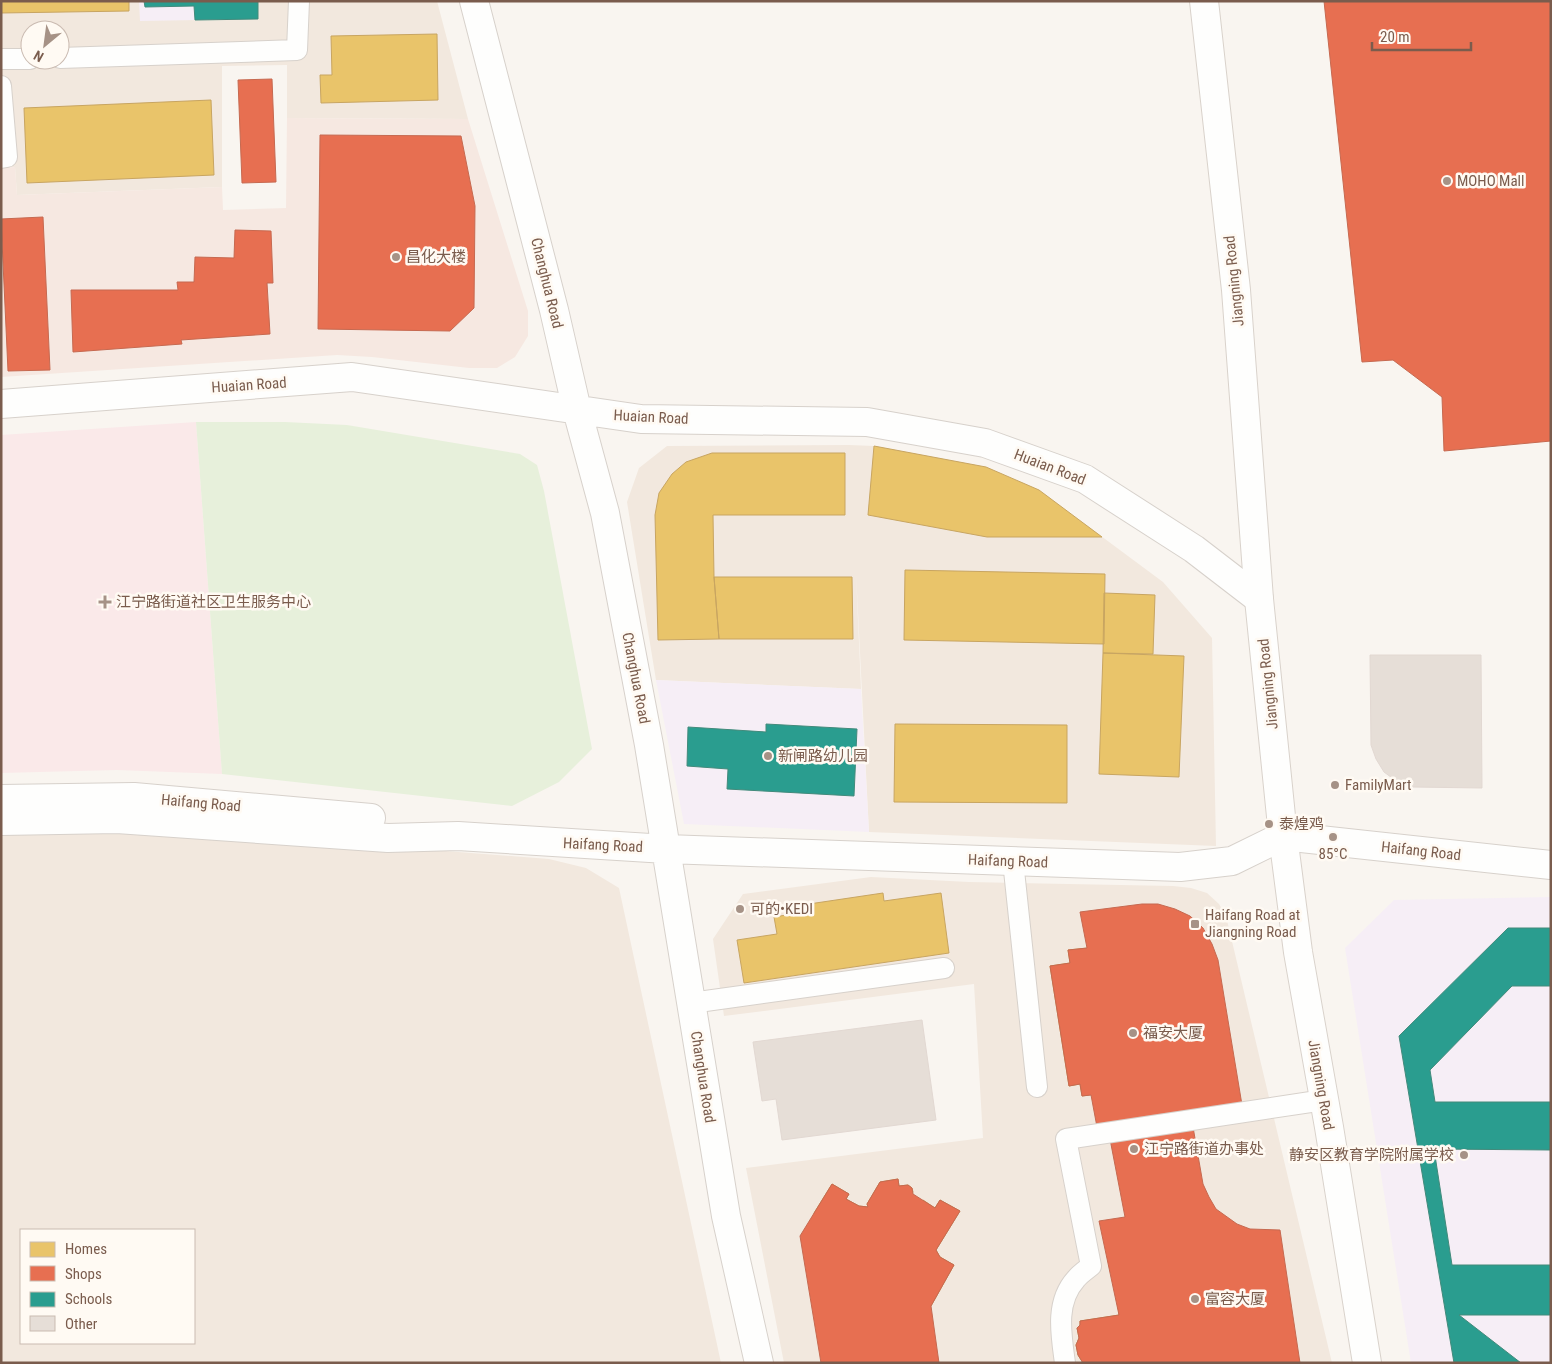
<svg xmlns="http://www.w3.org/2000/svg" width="1552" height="1364" font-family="'Roboto Condensed','Noto Sans SC',sans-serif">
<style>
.residential{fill:#f2e8de;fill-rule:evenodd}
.commercial{fill:#f6e8e1}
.education{fill:#f6eef6}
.medical{fill:#fae9e9}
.green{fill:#e7f0db}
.homes{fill:#e9c46a;stroke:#c8a561}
.shops{fill:#e76f51;stroke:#c66950}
.schools{fill:#2a9d8f;stroke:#428a7b}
.building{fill:#e6ded7;stroke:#e2d8d2}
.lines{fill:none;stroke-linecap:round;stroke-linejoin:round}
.service-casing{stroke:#d7d1cb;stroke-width:22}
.minor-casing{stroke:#d7d1cb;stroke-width:30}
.secondary-casing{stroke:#d9d2cb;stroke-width:30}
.service{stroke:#fefefd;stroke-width:20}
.minor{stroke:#fefefd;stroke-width:28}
.secondary{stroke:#fefefd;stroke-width:28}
.poi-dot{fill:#a69286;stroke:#fffaf3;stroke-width:2}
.labels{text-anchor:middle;stroke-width:5;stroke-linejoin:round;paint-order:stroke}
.poi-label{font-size:15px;fill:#7a5c4d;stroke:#fffaf3;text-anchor:start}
.street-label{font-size:15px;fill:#7a5c4d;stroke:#fffaf3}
</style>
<rect width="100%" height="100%" fill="#f9f5f0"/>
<path class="residential" d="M1,1H437L468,119L287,118V65L222,66V187L17,195L15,167L1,168ZM30,30H60V60H30Z
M849,445L874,446L986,467L1039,490L1163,582L1212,638L1216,846L869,832L856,573L861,689L656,680L627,502L639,468L667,446Z
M135,827L549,859L586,868L619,888L721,1363H1V832ZM21,1230H194V1343H21Z
M871,877L969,882L1173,886L1191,888L1207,893L1219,904L1226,916L1332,1363H784L746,1168L983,1138L974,984L724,1016L713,939L743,894Z"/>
<path class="commercial" d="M287,118L468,119L528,311V336L515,357L497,368H469L372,357L337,355L1,377V168L15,167L17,195L222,187L223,210L286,208Z"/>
<path class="education" d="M139,1H258V19L140,21Z
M656,680L861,689L869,832L684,824Z
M1551,897V1363H1411L1345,948L1394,900Z"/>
<path class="medical" d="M196,422L222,774L117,770L1,773V435Z"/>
<path class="green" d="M196,422H285L347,425L520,454L537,465L544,491L592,749L559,782L512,806L222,774Z"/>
<path class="homes" d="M1,1H129V11L1,13Z
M437,34L438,100L321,103L320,75H332L331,36Z
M211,100L214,175L27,183L24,108Z
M874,446L986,467L1039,490L1102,537H987L868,515Z
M712,453H845V515H713L714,577L719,639L658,640L655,515L659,493L672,474L686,462Z
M905,570L1105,574L1104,644L904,640Z
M714,577H852L853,639H719Z
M1104,593L1155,595L1153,654L1103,653Z
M1103,653L1184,656L1179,777L1099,774Z
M895,724L1067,725V803L894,802Z
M883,893L884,901L941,893L949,953L744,983L737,940L777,934L774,917L811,911L809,904Z
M1098,947H1119L1144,955L1163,967L1180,980L1195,1001L1203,1019L1210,1048L1200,1050L1204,1078L1082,1096L1080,1084L1069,1086L1050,966L1070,963L1068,950Z
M898,1179L899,1186L908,1185L912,1188L913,1192L896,1222L906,1227L923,1200L935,1208L940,1200L960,1211L936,1250L940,1257L954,1265L931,1306L914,1297L906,1311L889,1301L886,1307L873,1313L859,1304L867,1291L850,1280L841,1293L826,1284L840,1260L817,1247L814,1213L832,1184L849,1194L846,1199L859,1206L868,1207L867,1204L880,1182Z
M1156,1235L1170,1237L1180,1235L1183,1238L1187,1237L1191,1257H1205L1224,1265L1235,1276L1245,1294L1265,1291V1295L1269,1297L1271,1307L1277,1319L1278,1324L1276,1331L1277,1340L1274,1344V1347L1256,1350V1363H1083L1078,1355L1076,1345L1079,1338L1077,1328L1080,1325V1321L1119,1315L1118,1305L1121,1297L1128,1289L1138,1286L1131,1248H1134L1136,1243L1146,1241L1152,1236Z"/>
<path class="shops" d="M1324,1H1551V441L1444,451L1442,397L1393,360L1362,362Z
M272,79L276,182L242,183L238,80Z
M320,135L461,136L475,206L474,308L450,331L318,329Z
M43,217L50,370L8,371L1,219Z
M235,230L271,231L273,283H267L270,334L181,340L182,344L73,352L71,290H178L177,282H194L195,257L234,258Z
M1142,904H1158L1175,909L1190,916L1203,928L1212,944L1218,960L1242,1105L1097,1127L1091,1095L1082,1096L1080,1084L1069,1086L1050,966L1070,963L1068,950L1087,948L1080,912Z
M1193,1127L1203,1184L1209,1197L1216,1209L1237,1224L1250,1229L1280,1230L1300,1363H1083L1078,1355L1076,1345L1079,1338L1077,1328L1080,1325V1321L1119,1315L1099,1221L1125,1217L1110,1139Z
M898,1179L899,1186L908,1185L912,1188L913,1194L935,1208L940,1200L960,1211L936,1250L940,1257L954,1265L931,1306L939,1363H821L800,1236L832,1184L849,1194L846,1199L859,1206L868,1207L867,1204L880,1182Z"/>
<path class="schools" d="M144,1H258V19L195,20L194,6L145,7Z
M766,724L857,729L854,796L727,789L728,769L687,766L688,727L766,732Z
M1508,928H1551V986H1512L1430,1070L1435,1102H1551V1150L1434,1149L1452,1265H1551V1315H1459L1521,1363H1454L1399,1036Z"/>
<path class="building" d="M1370,655H1481L1482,788L1413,787L1399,783L1384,772L1376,759L1371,745Z
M922,1020L936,1120L782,1140L776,1099L762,1101L753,1042Z"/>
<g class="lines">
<defs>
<path id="service" d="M60,58L297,50L299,1
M1,59H30
M1,86L7,157L1,158
M1013,861L1037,1087
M691,1003L944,968
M1065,1363C1061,1334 1055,1302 1076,1279C1080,1274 1086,1270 1091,1266L1066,1139L1324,1100"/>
<path id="minor" d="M474,1L554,310L577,410L605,513L649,745L726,1216L759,1363
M1,404L352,377L641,419L867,422L985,443L1085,479L1194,549L1259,599
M1,799L134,797L371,818
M1,821L117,819L388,838L458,836L666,849L1180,867L1232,861L1283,836L1551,865"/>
<path id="secondary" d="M1204,1L1236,290L1259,599L1283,836L1298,952L1329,1127L1367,1363"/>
</defs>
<use href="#service" class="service-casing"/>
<use href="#minor" class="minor-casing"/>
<use href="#secondary" class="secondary-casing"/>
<use href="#service" class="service"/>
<use href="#minor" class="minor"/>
<use href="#secondary" class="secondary"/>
</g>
<g class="poi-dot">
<circle cx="1447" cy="181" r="5"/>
<circle cx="396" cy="257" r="5"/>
<path d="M102.5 594.5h5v5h5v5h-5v5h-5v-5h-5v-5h5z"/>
<circle cx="768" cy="756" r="5"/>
<circle cx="1335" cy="785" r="5"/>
<circle cx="1269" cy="824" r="5"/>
<circle cx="1333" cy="837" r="5"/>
<circle cx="740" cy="909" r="5"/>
<rect x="1190" y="919" width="10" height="10" rx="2.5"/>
<circle cx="1133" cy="1033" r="5"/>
<circle cx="1134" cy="1149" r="5"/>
<circle cx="1464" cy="1155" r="5"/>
<circle cx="1195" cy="1299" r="5"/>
</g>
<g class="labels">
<g class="poi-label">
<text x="1457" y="186">MOHO Mall</text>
<text x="406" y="262">昌化大楼</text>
<text x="116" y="607">江宁路街道社区卫生服务中心</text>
<text x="778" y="761">新闸路幼儿园</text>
<text x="1345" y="790">FamilyMart</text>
<text x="1279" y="829">泰煌鸡</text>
<text x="1333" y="859" text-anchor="middle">85°C</text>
<text x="750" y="914">可的•KEDI</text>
<text x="1205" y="920">Haifang Road at<tspan x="1205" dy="17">Jiangning Road</tspan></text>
<text x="1143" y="1038">福安大厦</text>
<text x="1144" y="1154">江宁路街道办事处</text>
<text x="1454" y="1160" text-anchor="end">静安区教育学院附属学校</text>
<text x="1205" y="1304">富容大厦</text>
</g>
<g class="street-label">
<text transform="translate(1234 281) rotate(-96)" y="5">Jiangning Road</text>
<text transform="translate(547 283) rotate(76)" y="5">Changhua Road</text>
<text transform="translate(249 385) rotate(-4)" y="5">Huaian Road</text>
<text transform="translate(651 417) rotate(3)" y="5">Huaian Road</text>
<text transform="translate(1050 467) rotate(21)" y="5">Huaian Road</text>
<text transform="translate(636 678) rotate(79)" y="5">Changhua Road</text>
<text transform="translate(1268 684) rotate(-96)" y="5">Jiangning Road</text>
<text transform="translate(201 803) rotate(5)" y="5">Haifang Road</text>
<text transform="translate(603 845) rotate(3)" y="5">Haifang Road</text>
<text transform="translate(1421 851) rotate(6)" y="5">Haifang Road</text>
<text transform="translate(1008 861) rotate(2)" y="5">Haifang Road</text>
<text transform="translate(703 1077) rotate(81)" y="5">Changhua Road</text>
<text transform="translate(1321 1085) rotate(80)" y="5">Jiangning Road</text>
</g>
</g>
<rect width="1552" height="1364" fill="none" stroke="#7a5c4d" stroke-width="5"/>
<rect x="20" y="1229" width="175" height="115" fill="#fffaf3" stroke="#cabbb1"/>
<rect x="30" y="1242" width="25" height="15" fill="#e9c46a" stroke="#cabbb1"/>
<text x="65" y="1254" font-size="15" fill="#7a5c4d">Homes</text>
<rect x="30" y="1266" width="25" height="15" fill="#e76f51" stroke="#cabbb1"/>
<text x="65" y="1279" font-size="15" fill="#7a5c4d">Shops</text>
<rect x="30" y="1292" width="25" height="15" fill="#2a9d8f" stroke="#cabbb1"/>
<text x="65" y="1304" font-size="15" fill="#7a5c4d">Schools</text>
<rect x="30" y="1316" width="25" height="15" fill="#e6ded7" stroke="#cabbb1"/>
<text x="65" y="1329" font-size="15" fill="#7a5c4d">Other</text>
<g transform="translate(45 45) rotate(209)"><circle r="24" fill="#fffaf3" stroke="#cabbb1"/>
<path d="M0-4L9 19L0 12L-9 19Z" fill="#a69286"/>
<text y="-8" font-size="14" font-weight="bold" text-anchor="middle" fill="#7a5c4d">N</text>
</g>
<path d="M1372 42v8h99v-8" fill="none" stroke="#7a5c4d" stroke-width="2.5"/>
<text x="1380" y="42" font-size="15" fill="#7a5c4d" stroke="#fffaf3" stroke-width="4" paint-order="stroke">20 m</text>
</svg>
